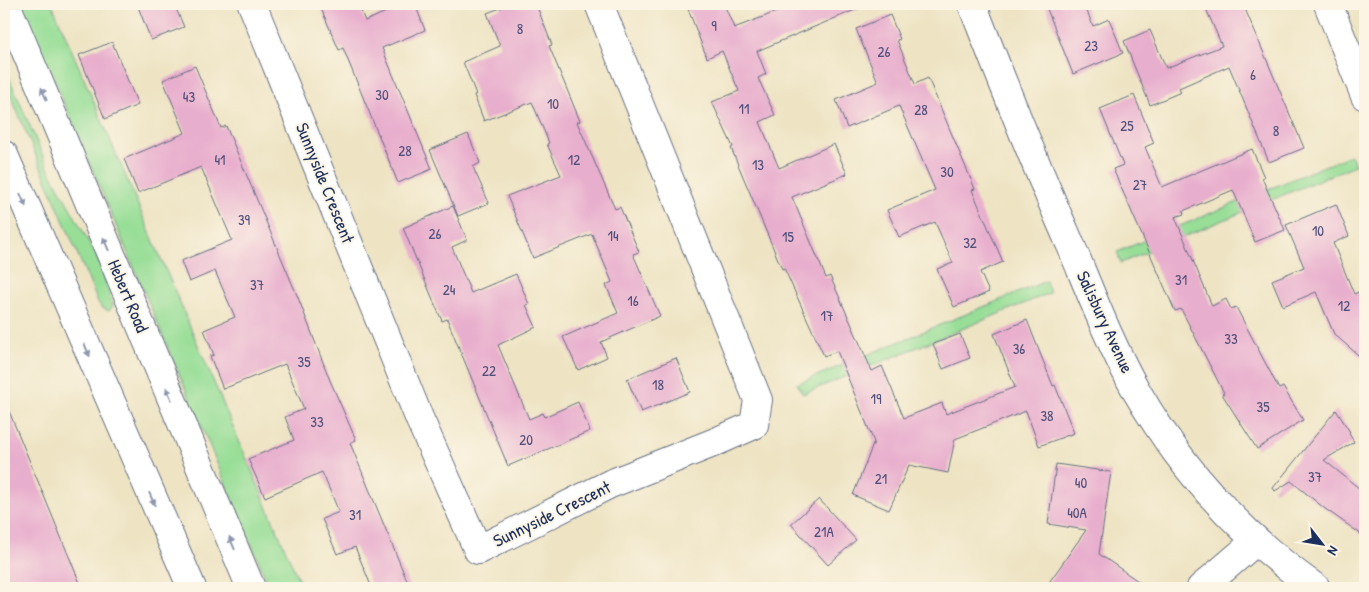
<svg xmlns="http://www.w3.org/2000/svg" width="1369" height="592" font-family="'Patrick Hand',sans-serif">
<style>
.green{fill:#98de97;stroke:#5a867a}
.building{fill:#e8aecd}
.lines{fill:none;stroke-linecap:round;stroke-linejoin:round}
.minor-casing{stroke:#656e82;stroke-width:30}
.major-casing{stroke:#656e82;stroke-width:30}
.minor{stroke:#fff;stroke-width:28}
.major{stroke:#fff;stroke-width:28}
.oneway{fill:#8d97ae}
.labels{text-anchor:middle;stroke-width:4;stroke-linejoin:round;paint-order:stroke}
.number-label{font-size:15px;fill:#4e4f7a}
.street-label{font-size:18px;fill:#1b2f5e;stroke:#fcf5e5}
</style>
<rect width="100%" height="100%" fill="#fcf5e5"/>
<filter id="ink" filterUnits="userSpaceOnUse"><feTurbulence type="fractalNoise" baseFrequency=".02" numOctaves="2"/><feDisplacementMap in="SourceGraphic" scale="10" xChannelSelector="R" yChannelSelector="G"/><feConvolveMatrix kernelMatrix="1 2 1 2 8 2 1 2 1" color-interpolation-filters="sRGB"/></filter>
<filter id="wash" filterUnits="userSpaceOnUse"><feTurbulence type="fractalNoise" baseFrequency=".0096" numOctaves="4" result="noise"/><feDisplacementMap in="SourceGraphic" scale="20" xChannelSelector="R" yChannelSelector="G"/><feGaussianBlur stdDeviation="1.12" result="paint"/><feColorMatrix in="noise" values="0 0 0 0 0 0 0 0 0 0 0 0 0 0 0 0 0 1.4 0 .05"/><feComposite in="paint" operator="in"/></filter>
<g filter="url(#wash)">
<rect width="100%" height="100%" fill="#eee4c4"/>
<path class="green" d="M22,4H52L302,588H270Z
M4,66L49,170L94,251L104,275L113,306L109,311L101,307L97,300L4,80Z
M1351,155L1355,165L1121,263L1117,252Z
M1046,281L1050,293L803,394L797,384Z"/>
<g id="blocks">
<path class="building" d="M137,4H174L184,27L151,40Z
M319,4H358L365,21L405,4H415L425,30L382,48L432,169L398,183L343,48L339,50Z
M511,4H536L552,45L549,46L580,121L577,122L615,209L620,207L639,252L633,254L660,316L601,342L607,357L578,370L563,337L618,313L606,285L612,282L592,234L533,258L507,196L561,175L547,144L549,143L532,102L484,121L474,95L476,94L463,62L500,46L487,13Z
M700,4H724L734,28L797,4H869L757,51L766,74L758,78L775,115L760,122L779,168L834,144L847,174L792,197L826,278L830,276L872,371L882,366L904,418L942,403L946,414L1015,387L994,334L1027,320L1053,386L1055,385L1074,433L1039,446L1026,411L955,439L948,473L909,465L889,510L853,495L874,442L837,351L824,356L784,268L782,269L731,148L733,147L712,102L739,91L722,51L707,58L688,9Z
M1045,4H1084L1093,26L1109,19L1123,53L1073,74Z
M1204,4H1243L1304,148L1269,162L1229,66L1179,88L1181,92L1150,105L1124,41L1150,30L1166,68L1222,46Z
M890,15L900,39L897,40L915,84L928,78L975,189L972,190L1003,262L980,272L989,292L954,307L937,269L953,263L935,222L899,237L887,210L935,190L899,106L847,128L836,100L878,82L856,29Z
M112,42L138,105L105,119L79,55Z
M195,66L221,128L226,126L299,300L329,378L356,440L350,443L410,588H372L355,547L337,554L322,519L339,512L322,472L265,497L248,459L294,440L285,417L304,409L285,364L223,389L210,356L214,355L204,330L235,317L215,271L189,282L181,261L232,240L201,167L138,193L124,159L185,133L163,80Z
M1134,95L1154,143L1145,147L1162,187L1252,149L1264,177L1262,178L1285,230L1255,242L1233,190L1183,211L1184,214L1175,217L1212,306L1226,299L1231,309L1236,307L1279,389L1283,387L1303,420L1257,449L1222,394L1224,393L1181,309L1175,311L1113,169L1123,165L1100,109Z
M468,134L480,163L473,167L489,203L458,216L430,150Z
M1336,204L1349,236L1333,243L1354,294L1365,289V361L1334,334L1316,292L1283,306L1272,280L1304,267L1286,225Z
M453,206L467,240L452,247L471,293L516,274L529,304L526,305L536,327L498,345L529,419L543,413L544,417L578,402L590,431L508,466L447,319L442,321L403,228Z
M960,334L970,358L943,369L933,344Z
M676,358L690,392L641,412L627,379Z
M4,399L82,588H4Z
M1336,410L1350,432L1349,433L1354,442L1324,460L1365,493V537L1324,508L1291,481L1275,491L1273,488Z
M1056,464L1111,472L1099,554L1148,588H1045L1086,530L1048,524Z
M819,499L856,540L828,565L791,524Z"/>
</g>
</g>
<g filter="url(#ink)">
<use href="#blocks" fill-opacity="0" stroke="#656e82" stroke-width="1"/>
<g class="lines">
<defs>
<path id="minor" d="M252,4L420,420L478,550L610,484L713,443L754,425L758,400L599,4
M972,4C1004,86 1036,167 1072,248C1092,296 1111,346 1137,392C1182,470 1243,537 1316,588
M1328,4L1365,96
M1201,588L1256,541"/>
<path id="major" d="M6,4L251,588
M4,155L192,588"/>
</defs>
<use href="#minor" class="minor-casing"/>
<use href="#major" class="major-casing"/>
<use href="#minor" class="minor"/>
<use href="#major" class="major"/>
</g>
<defs><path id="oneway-solid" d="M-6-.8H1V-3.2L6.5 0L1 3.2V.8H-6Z" transform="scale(1.25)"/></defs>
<g class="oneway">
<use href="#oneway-solid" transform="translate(44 94) rotate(-113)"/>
<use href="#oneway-solid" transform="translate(23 200) rotate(67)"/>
<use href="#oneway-solid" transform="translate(106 244) rotate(-113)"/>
<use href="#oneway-solid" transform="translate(87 350) rotate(67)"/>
<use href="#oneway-solid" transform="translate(169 394) rotate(-113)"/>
<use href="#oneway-solid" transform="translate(152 499) rotate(66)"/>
<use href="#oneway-solid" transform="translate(232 543) rotate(-113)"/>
</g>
</g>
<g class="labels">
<g class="number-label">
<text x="714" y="31">9</text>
<text x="520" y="34">8</text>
<text x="1091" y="51">23</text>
<text x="884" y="57">26</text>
<text x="1253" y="80">6</text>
<text x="382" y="100">30</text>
<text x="189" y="102">43</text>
<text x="553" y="109">10</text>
<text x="744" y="114">11</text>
<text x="921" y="115">28</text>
<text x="1127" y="131">25</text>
<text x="1276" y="136">8</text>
<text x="405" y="156">28</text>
<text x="220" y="165">41</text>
<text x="574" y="165">12</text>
<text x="758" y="170">13</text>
<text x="947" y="177">30</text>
<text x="1140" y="190">27</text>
<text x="244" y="225">39</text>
<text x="1318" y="236">10</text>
<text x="435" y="239">26</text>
<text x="613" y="241">14</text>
<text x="788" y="242">15</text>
<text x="970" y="248">32</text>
<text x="1181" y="285">31</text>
<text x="257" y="290">37</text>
<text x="449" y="295">24</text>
<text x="633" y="306">16</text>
<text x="1344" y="311">12</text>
<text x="827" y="321">17</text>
<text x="1231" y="344">33</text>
<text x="1019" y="354">36</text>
<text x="304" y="367">35</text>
<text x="489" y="376">22</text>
<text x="658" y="390">18</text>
<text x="876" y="404">19</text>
<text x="1263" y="412">35</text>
<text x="1047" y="421">38</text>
<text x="317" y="427">33</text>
<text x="526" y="445">20</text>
<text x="1315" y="482">37</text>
<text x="881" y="484">21</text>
<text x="1081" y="488">40</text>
<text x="1077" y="518">40A</text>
<text x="355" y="520">31</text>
<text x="824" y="537">21A</text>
</g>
<g class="street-label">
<text transform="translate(325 183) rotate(68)" y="6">Sunnyside Crescent</text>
<text transform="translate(128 296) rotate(67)" y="6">Hebert Road</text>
<text transform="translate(1105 322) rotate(65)" y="6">Salisbury Avenue</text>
<text transform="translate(552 514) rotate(-26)" y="6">Sunnyside Crescent</text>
</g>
</g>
<rect width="1369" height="592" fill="none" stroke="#fcf5e5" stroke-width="20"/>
<g transform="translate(1322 544) rotate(121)" stroke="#fcf5e5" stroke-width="4" paint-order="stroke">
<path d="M0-4L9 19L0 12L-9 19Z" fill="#1b2f5e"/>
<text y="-8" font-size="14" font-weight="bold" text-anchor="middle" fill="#1b2f5e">N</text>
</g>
</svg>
